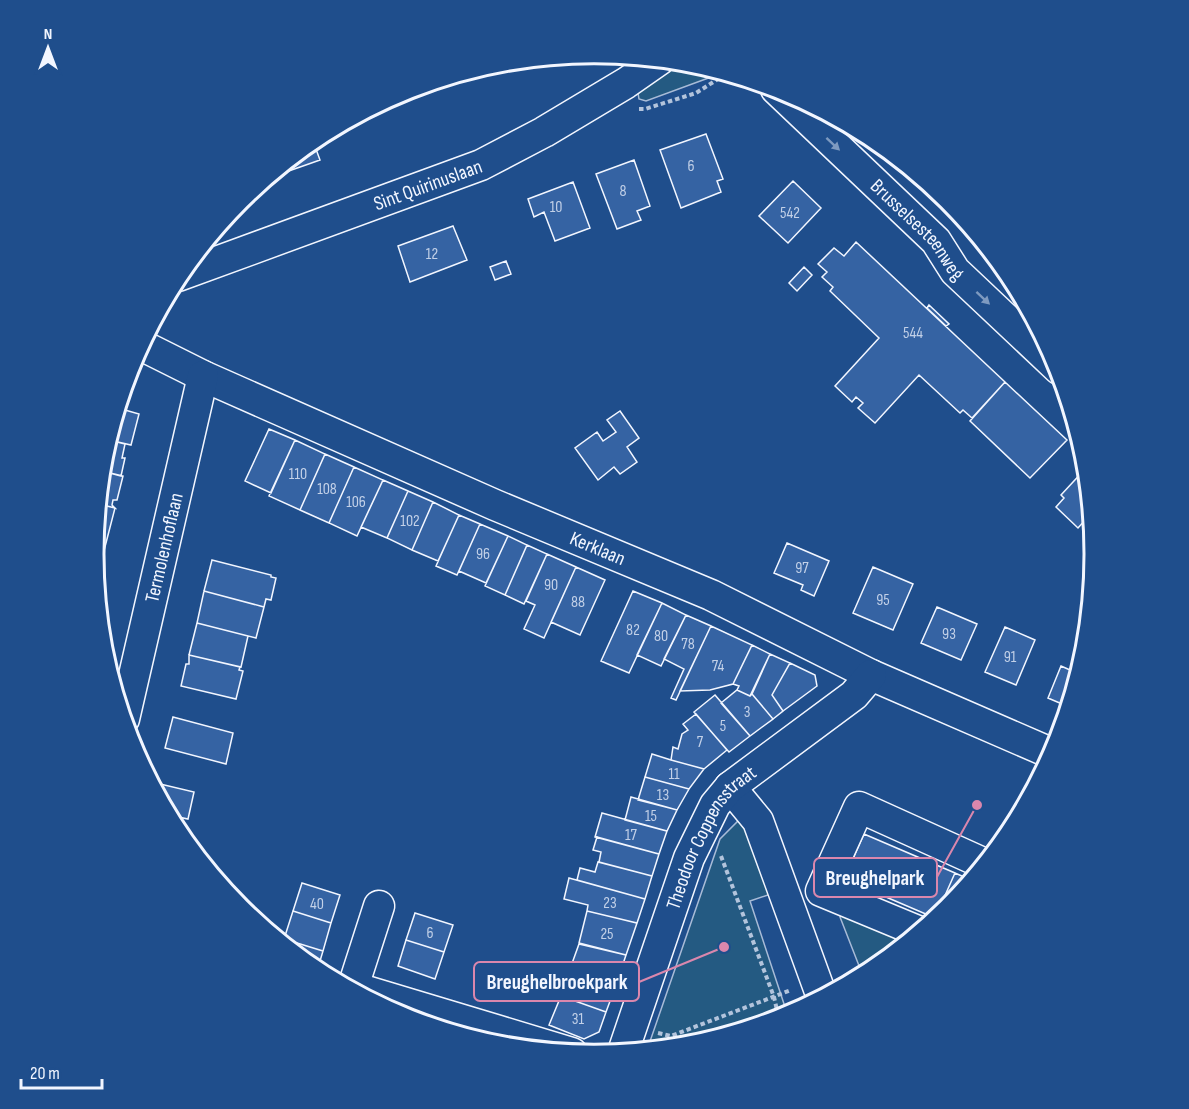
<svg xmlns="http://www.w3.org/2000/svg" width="1189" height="1109" font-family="'Sofia Sans Condensed',sans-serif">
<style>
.green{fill:#245a82;stroke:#a8bbd7;stroke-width:1.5}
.building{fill:#3563a3;stroke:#f2f6ff;stroke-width:1.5}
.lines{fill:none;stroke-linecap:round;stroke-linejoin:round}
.minor-casing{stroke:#f2f6ff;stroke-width:33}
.path{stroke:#b3c4dc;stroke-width:4;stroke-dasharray:4.5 3;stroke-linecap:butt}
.minor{stroke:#1f4e8c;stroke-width:30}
.oneway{fill:#7e9ac0}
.labels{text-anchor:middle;stroke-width:4.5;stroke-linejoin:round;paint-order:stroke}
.number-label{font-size:16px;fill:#c3d1e8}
.street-label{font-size:20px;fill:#f2f6ff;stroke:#1f4e8c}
.rim{fill:none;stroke:#f2f6ff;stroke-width:3}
.leader{fill:none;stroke:#da87ad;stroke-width:2}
.callout-dot{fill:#da87ad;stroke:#1f4e8c;stroke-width:2}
.callout{fill:#1f4e8c;stroke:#da87ad;stroke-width:2}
.callout-label{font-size:21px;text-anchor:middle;font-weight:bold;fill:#f2f6ff}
</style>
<rect width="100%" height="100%" fill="#1f4e8c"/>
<path class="green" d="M674,62L692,64L722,73L646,101L639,99L638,93Z
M745,814L771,894L750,901L788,1016L692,1045L647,1050L720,839Z
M843,909L912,939L872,971L863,976L840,917Z"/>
<path class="building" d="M706,134L723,179L717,181L721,192L681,208L660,150Z
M313,141L320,160L283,173L281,168Z
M634,160L650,206L637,211L641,220L617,229L596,174Z
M793,181L821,208L788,243L759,216Z
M573,182L590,228L555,241L544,212L534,217L528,199Z
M453,226L467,260L410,282L398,246Z
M856,242L1005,382L972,418L963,410L960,413L919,375L875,423L858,408L863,403L856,397L852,402L835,386L879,338L830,291L833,287L822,277L827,272L818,264L834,248L844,256Z
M506,261L511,274L495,280L490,267Z
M804,267L812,275L797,291L789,283Z
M929,305L949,324L946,326L927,308Z
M1005,382L1067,440L1030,478L970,421Z
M118,408L139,414L131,445L109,440Z
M620,411L639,438L627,447L637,462L620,474L614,467L598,480L575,448L597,432L603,441L616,432L607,420Z
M269,429L295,440L271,493L245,481Z
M109,440L125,444L122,458H125L121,476L102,471L104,457Z
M295,440L325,454L300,510L269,496Z
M325,454L354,467L329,523L300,510Z
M354,467L383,480L357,536L329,523Z
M1086,468L1092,521L1090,523L1086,519L1078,528L1056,507L1064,498L1061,495Z
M102,471L123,476L117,500H113L112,505L115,508L99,504Z
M383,480L408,491L387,538L361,527Z
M408,491L433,502L412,550L387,538Z
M433,502L459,515L438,561L412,550Z
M99,504L115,508L99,570L95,569L94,554Z
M459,515L480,524L457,575L436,566Z
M480,524L508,536L486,583L459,571Z
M508,536L527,545L505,595L485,586Z
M787,543L829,561L814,596L801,590L803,585L774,573Z
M527,545L547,554L524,604L505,595Z
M547,554L576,567L544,638L524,629L535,605L526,601Z
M212,560L271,575V577L276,578L271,600L266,599L264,607L204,591Z
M576,567L605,580L580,635L551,622Z
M873,567L913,584L893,630L853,613Z
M204,591L264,607L256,638L197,623Z
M633,591L662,603L629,673L601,661Z
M662,603L686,615L661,666L637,655Z
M937,607L977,624L961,660L921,643Z
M686,615L711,626L676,700L671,698L684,669L664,659Z
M197,623L248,636L241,667L189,655Z
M711,626L752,645L733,684L710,690L680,691Z
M1005,627L1035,640L1016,685L985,672Z
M752,645L770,654L750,696L737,690L739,686L733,684Z
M770,654L790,663L772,695L783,711L773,719L752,694Z
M189,655L240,667L239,670L243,671L236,699L181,686L186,664H189Z
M790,663L815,675L817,686L783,711L772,695Z
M1061,666L1079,674L1069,707L1048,698Z
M737,690L750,696L752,694L773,719L750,736L721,703Z
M715,695L750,736L729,752L694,712Z
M696,714L727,750L704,769L671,760L673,747L678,749L682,734L688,730L683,724Z
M173,717L233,733L226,764L165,748Z
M652,754L671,760L704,769L689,789L645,777Z
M645,777L689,789L677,810L638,800Z
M156,783L194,792L188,819L169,815L155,789Z
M631,797L677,810L667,831L625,820Z
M602,813L667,831L659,854L595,837Z
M864,834L955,873L935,918L844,879Z
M597,837L659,854L652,876L599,862L601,852L593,850Z
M598,862L652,876L645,899L577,880L580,868L595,872Z
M955,873L971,880L948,909L935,918Z
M569,878L645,899L637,923L587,911L588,905L564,899Z
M302,883L340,895L331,923L293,911Z
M293,911L331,923L323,951L284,939Z
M587,911L637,923L626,955L579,943Z
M415,913L453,925L444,952L406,940Z
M284,939L323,951L317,971L283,943Z
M406,940L444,952L435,979L398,966Z
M579,944L626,955L616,985L570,969Z
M570,969L616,985L606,1012L561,996Z
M561,996L606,1012L599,1032L584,1039L549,1025Z
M811,1002V1004L787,1016L785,1011Z"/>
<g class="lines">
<defs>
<g id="minor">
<path id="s1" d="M776,89L936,241L955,271L1059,369"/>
<path id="s2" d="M178,276L481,165L544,132L626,83L659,60"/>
<path id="s3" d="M141,345L203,376L495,505L711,595L871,675L1053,754"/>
<path id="s4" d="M124,719L203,376"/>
<path d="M730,787L758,821L822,997"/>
<path d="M920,932L821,891L859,807L985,864"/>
<path d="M353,987L572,1053"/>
<path d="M352,990L379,906"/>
<path id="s5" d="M623,1052L689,858L715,805L730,787L854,695L871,675"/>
</g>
</defs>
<use href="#minor" class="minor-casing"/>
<path class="path" d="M639,109H645L696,93L726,74
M969,236L1005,270
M721,856L774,997L779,1019
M658,1033L671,1036L791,990"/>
<use href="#minor" class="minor"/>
</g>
<defs><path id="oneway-solid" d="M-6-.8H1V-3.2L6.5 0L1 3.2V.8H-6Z" transform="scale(1.5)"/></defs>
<g class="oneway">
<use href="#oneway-solid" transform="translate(833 144) rotate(43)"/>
<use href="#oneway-solid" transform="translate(983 298) rotate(43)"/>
</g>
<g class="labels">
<g class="number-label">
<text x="691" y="171">6</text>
<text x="623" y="196">8</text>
<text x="556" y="212">10</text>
<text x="790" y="218">542</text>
<text x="432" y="259">12</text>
<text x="913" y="338">544</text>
<text x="298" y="479">110</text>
<text x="327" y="494">108</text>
<text x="356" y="507">106</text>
<text x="410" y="526">102</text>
<text x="483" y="559">96</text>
<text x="802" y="573">97</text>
<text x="551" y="590">90</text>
<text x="883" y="605">95</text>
<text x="578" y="607">88</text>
<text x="633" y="635">82</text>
<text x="949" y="639">93</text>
<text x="661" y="641">80</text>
<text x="688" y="649">78</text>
<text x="1010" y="662">91</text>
<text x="718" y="671">74</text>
<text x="747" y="717">3</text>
<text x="723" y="731">5</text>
<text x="700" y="747">7</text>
<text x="674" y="779">11</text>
<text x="663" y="800">13</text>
<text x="651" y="821">15</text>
<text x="631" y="840">17</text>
<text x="610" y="908">23</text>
<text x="317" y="909">40</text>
<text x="430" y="938">6</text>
<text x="607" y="939">25</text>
<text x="578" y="1024">31</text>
</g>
<g class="street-label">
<text dy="7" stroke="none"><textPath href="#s2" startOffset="266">Sint Quirinuslaan</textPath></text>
<text dy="7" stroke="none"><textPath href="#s1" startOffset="200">Brusselsesteenweg</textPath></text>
<text dy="7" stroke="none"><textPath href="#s4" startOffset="176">Termolenhoflaan</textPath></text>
<text dy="7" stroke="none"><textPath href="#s3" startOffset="500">Kerklaan</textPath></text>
<text dy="7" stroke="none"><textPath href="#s5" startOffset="234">Theodoor Coppensstraat</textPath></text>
</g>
</g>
<path d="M0 0H1189V1109H0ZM104 554a490 490 0 1 1 980 0a490 490 0 1 1-980 0Z" fill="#1f4e8c" fill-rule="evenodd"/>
<path class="rim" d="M104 554a490 490 0 1 1 980 0a490 490 0 1 1-980 0Z"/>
<path class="leader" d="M977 805L937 877M724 947L639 982"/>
<g class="callout-dot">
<circle cx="977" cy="805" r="6"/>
<circle cx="724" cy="947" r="6"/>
</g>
<g class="callout">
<rect x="814" y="858" width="123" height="39" rx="6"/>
<rect x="474" y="962" width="165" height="39" rx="6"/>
</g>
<g class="callout-label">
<text x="875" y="885">Breughelpark</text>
<text x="557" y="989">Breughelbroekpark</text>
</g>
<g transform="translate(48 48)" stroke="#1f4e8c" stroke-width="4.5" paint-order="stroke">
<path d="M0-4.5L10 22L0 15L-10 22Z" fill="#f2f6ff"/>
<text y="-9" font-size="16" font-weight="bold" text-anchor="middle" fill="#f2f6ff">N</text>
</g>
<path d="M21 1079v9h81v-9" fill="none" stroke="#f2f6ff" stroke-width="3"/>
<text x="30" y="1079" font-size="18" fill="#f2f6ff" stroke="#1f4e8c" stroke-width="4.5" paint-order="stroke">20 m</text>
</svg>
